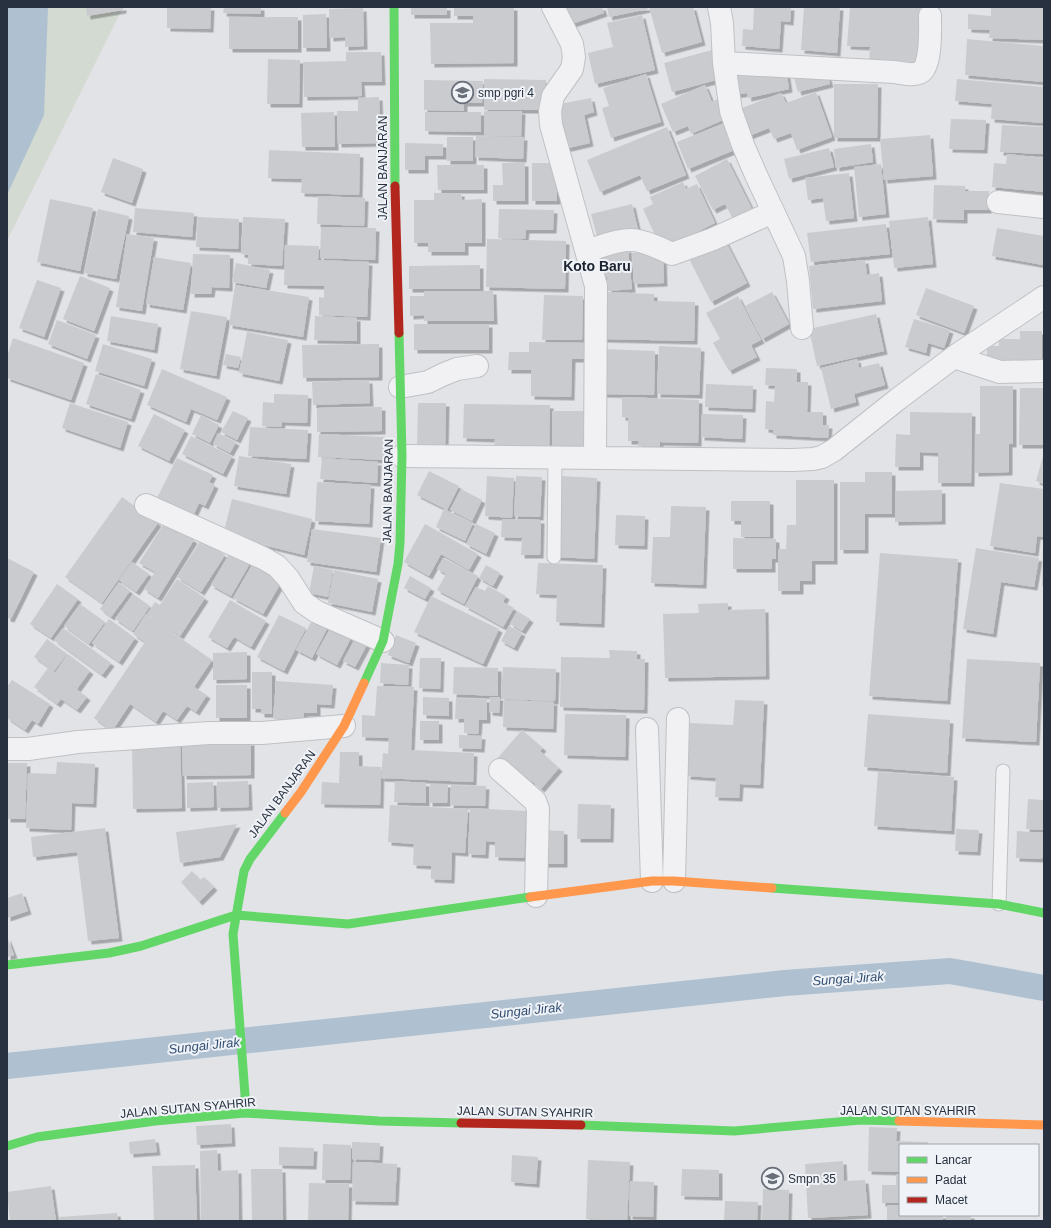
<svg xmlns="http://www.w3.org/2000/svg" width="1051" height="1228" font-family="Arial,sans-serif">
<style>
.green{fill:#d2dad1}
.water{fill:#afc0d1}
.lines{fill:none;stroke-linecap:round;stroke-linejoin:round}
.canal{stroke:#afc0d1;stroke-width:26}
.building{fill:#cacbce;filter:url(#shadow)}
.lane-casing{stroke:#bfc1c4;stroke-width:15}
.street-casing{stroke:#bfc1c4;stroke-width:24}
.lane{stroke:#f1f1f3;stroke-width:13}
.street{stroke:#f1f1f3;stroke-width:22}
.fast{stroke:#63d668;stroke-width:9}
.slow{stroke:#ff974d;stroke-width:9}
.jam{stroke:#b3261e;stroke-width:9}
.labels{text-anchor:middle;stroke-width:4;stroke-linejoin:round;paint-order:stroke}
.poi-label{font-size:12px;fill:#28313f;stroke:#eff2f6;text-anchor:start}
.street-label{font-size:12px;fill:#28313f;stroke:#eff2f6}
.water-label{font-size:13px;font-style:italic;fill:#334f73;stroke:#eff2f6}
.quarter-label{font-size:14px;font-weight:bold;fill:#1b2230;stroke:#eff2f6}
</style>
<defs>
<filter id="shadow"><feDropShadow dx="3.5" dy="3.5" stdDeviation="0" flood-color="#0004"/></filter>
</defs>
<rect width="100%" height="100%" fill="#e1e3e6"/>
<path class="green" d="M7,7H121V11L7,241Z"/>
<path class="water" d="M7,7H48L44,115L7,195Z"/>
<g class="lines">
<path class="canal" d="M7,1066L785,983L950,971L1044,988"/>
</g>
<path class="building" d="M86,7H123V10L87,16Z
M167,7H211L210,29L167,28Z
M224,7H261V14L223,13Z
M411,7H447V15H411Z
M454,7H514V63L431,64L430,23H473V16H454Z
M563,7H602L604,13L569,25Z
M607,7H647L648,9L609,17Z
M649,7H693L702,42L662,53Z
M754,7H791L790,22L781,21L779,49L742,46L743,29L753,30Z
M804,7H840L837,53L801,50Z
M850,7H920L917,66L869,63L870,47L847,46Z
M991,7H1044V40L989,38L990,30L968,29V14L991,16Z
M363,8L364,46L345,47V37L330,38L329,9Z
M326,14L327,48H303V15Z
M642,15L655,70L595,84L588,53L613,47L607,23Z
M229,17H298V49H229Z
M967,39L1044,46V82L965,75Z
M712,50L720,79L672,92L664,63Z
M346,52H381L382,82H361L362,96L304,97L303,62L346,61Z
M268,59L300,60L299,104H267Z
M786,69L789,89L748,98L747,93L734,95L730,73Z
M826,70L830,84L798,92L794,78Z
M646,74L661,122L611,138L602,108L609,106L603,88Z
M484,79L546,80V110H484Z
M957,79L1044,87V123L991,119L992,104L955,101Z
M424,80L483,81L482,103H464V111L424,110Z
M834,84H878L877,138H834Z
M705,85L712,102L721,97L730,117L691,134L688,126L673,132L661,104Z
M816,92L832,137L797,150L791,133L774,139L769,128L746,137L737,110L781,93L786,103Z
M379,97L381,143L338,144L337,111H358V98Z
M591,98L594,112L584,115L590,143L564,149L555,105Z
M484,111H522L521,136H484Z
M334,112L335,147H302L301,113Z
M425,112H481V132L425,131Z
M951,119L986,120L984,150L949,149Z
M727,122L737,149L688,169L677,142Z
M1002,125L1044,127V154L1000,152Z
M667,127L686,175L647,191L640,175L600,192L587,160Z
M930,135L933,176L884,180L880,139Z
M476,136L524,137L523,159L475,157Z
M447,137H473V161H447Z
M405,143L443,144V156H425V170H405Z
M871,144L873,162L836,168L834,149Z
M829,148L834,167L789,179L784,159Z
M269,150L360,154L359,195L301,193L302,179L268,178Z
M1007,154L1044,158V192L992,187L994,163L1006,164Z
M113,158L143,169L132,203L101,192Z
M727,159L754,213L735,223L725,204L713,210L695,176Z
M502,163H525V201H493V185H503Z
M532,163H557V201H532Z
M881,164L886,214L859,217L854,167Z
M437,165H484V190H438Z
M849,173L854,218L826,221L823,198L808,200L805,178Z
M683,182L686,189L697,184L715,223L699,231L702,238L678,249L674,241L661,248L643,209L653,204L650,197Z
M934,185L965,186V191H989L988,210H964V220L933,219Z
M434,193H461L462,200L482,199V243H465V252H428V243H414V200H434Z
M318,196L365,198L364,226L317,224Z
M50,199L93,208L80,271L37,262Z
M632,204L639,234L599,244L591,214Z
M135,208L194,213L192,237L133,232Z
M98,209L129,216L116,279L84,273Z
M499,209L554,210L553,230H526L525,239L498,238Z
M198,217L239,219L238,249L196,247Z
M243,217L285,219L282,266L248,264V255L241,254Z
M928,217L933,264L894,268L889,221Z
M886,224L890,254L811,262L807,233Z
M321,227L376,228L375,260L320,258Z
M997,228L1044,236L1043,265L992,256Z
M127,234L154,238L142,311L116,307Z
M723,236L747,283L711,302L687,255Z
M487,239L566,241L565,289L486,287Z
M285,245L319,246L318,260L369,262L367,317L319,315V297L324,298V286L284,285Z
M628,249L632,289L608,291L607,277L595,278L593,251Z
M663,251L664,283L634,284L632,253Z
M193,254L230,255L229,288L212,287L211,294H191Z
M154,257L191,263L183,310L146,304Z
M865,260L867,275L879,273L882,301L813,309L809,266Z
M236,263L270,270L266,288L232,282Z
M480,265V289H409V266Z
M80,276L110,288L94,331L63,319Z
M37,280L61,288L44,337L19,328Z
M235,285L309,297L303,337L229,325Z
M926,288L974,306L964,333L916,315Z
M424,291H493L494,321H424V315L410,316V296H424Z
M605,292L654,294V301L695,302L694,341L603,339Z
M772,292L789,324L762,339L745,306Z
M544,295L583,296L582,340H542Z
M738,296L761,340L751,345L757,357L729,371L713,343L720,339L706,313Z
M191,311L227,317L216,376L180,369Z
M876,314L884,351L817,366L809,329Z
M111,316L158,324L154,350L107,341Z
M315,316L357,318V341L314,340Z
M914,319L950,330L944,348L928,343L926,353L905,347Z
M57,320L96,335L87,359L48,344Z
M414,324H489V350H414Z
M1020,331H1042V365H987V346H999V339H1020Z
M247,332L288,340L279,381L239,373Z
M13,338L84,363L71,400L7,378V357Z
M529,342L588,343L587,359H572L571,397L531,396V370H508L509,352H529Z
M103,344L152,359L144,386L95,371Z
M379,344V377L303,378L302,345Z
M659,346L701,348L699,395L657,394Z
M604,349L655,351L654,395L603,394Z
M226,354L241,357L238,368L223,365Z
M857,359L859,368L879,363L885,385L854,394L856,402L831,409L821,368Z
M766,368L797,369V382H808L807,412H823V425H829L828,438L773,435V430L765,429L766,401L774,402L775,386L765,385Z
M162,369L227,397L217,420L191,409L186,422L147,405Z
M96,374L141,390L131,419L86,404Z
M369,380L370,403L313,405L312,382Z
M706,384L753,386L752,409L705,407Z
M980,386H1013V444H1009V472L975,473V434H980Z
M1020,388H1044V445H1019Z
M274,394L308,395L307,423L282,422L281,427L262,426L263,402L274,403Z
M622,397L699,400L698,443L660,442V447L638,446L639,441H628V418L622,417Z
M70,403L128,422L120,448L62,428Z
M418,403H446L445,449H417Z
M464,404L550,405L549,451L494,450L495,439L463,438Z
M382,407V431L317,432V408Z
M233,411L248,418L237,440L221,432Z
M552,411H587L586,447H552Z
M910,412L972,413L971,483H938V453L920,452V467H895L896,434L910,435Z
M154,414L185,430L169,461L138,446Z
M702,414L743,415L742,439L701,437Z
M201,415L219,425L210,443L192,434Z
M250,427L308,430L306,459L248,456Z
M218,433L236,442L230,453L213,444Z
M319,434L385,437V460L318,457Z
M191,436L232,456L223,474L182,454Z
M239,456L291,464L286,494L234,486Z
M1043,456H1044V484L1036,481Z
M177,458L213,475L209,482L215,485L205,506L199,503L192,518L156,500Z
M322,458L378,462L377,483L320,479Z
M429,471L459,486L447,510L417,495Z
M865,472H892V514H865V550H840V482H865Z
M487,476L514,478L512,518L485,516Z
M516,476L542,477L540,517L514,516Z
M562,476L597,478L594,559L556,557L558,492L562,493Z
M796,480H834V561H812V581H800V591H778V549H786L787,525H796Z
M317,482L371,485L369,524L315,521Z
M1000,483L1044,489V537L1037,536L1035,553L990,546Z
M461,489L482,500L472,521L450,510Z
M942,490V521L895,522V491Z
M122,497L158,523L102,603L65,577Z
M232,499L312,519L304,555L223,535Z
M731,501H770V537H741V521H731Z
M671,506L706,507L703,585L651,583L653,537H670Z
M444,509L473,523L465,541L436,527Z
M616,515L645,516L644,546L615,545Z
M502,519L541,520L540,555H521L522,538L501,537Z
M165,522L194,540L158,598L144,589L155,572L139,563Z
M425,524L478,554L469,570L441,554L429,576L404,562Z
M476,524L495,533L486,554L466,544Z
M312,529L381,538L376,572L307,562Z
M733,538L776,539V559H772V569H733Z
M201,540L225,555L201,592L177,577Z
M1043,546H1044V586H1042Z
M976,548L1039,558L1034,587L1001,582L993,634L963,629Z
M232,549L252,560L231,596L211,585Z
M880,553L958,559L947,701L869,696Z
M7,558L34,572L11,619L7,618Z
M443,558L478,576L464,604L437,590L446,574L437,569Z
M132,562L149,574L136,592L119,580Z
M538,563L603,565L601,624L556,622L557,595L536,594Z
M252,565L282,581L263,614L233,598Z
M486,565L500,573L493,586L479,578Z
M314,566L333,570L328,597L309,593Z
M334,570L378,579L372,612L328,603Z
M410,576L431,588L425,599L404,588Z
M177,579L205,598L180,636L147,614L155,602L160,605Z
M119,582L130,591L111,617L100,609Z
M57,584L78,599L51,638L30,624Z
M488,586L506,596L503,602L514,608L503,627L465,606L476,587L485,591Z
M133,594L150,606L133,631L115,619Z
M431,596L499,629L483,664L414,632Z
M230,600L266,621L251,647L234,637L227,648L208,637Z
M728,603V610L765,609L766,676L665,678L663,614L699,613L698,604Z
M80,604L105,622L89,644L64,626Z
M517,611L530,619L522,631L510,624Z
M146,614L212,660L194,687L207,695L196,712L187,706L177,720L163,711L156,722L130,704L112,731L94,718L145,642L133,634Z
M279,615L306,628L284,671L257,657Z
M315,615L330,623L312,658L296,650Z
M109,619L135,638L119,662L92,643Z
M332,625L352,636L337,665L316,654Z
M509,626L522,633L514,648L501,641Z
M63,628L111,663L102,675L54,640Z
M357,635L369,641L355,667L343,661Z
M396,635L416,643L409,663L388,655Z
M47,639L67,654L54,671L34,657Z
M609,650L637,651V659H645L644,710L560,707L561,657L610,658Z
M247,652V679L213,680V653Z
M68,654L90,671L77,689L55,673Z
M420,658H441L440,689L419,688Z
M967,659L1040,663L1036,742L962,738Z
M381,663L409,665L408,685L380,683Z
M454,667L498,668V696L453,694Z
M503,667L556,669L555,701L501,699Z
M48,668L87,697L77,710L61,699L57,704L34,687Z
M252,672H272V714H261V709H252Z
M12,680L50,704L38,724L32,720L25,730L7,718V687Z
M276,681L333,685L331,705L317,704V713H304L303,721L273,719Z
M216,685H247V718H216Z
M377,686L414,687L411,750L474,753L473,782L381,778L383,753L388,754L389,738L362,737V715L375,716Z
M423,697L449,698V716L423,715Z
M490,697H500L499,713L489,712Z
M456,698L487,699V720H479L478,734L464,733V719H455Z
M504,700L554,702L553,729L503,727Z
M735,700L764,701L760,785L740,784L739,798L715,797L716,778L687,776L690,723L733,725Z
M565,714L626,715L625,757L564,755Z
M868,714L950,720L947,773L864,767Z
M420,721H439V740H420Z
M522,730L543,748L540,751L559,768L541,789L532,781L526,787L495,761Z
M459,735L482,736L481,749L459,748Z
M180,739L182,808L133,809L132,741Z
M251,742V775L183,776L182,744Z
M340,752H359V766L381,767L380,805L321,804L322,782L339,783Z
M57,762L95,764L93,804L72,803L71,830L26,828L28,773L56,774Z
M7,763H27L25,819H7Z
M878,772L954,777L951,831L874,826Z
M248,781L249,807L217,808V782Z
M395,781L426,783V803L394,802Z
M213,782L214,807L187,808V783Z
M430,784H448L447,803H429Z
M451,785L486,786L485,806L450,805Z
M1028,799L1044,800V830L1026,829Z
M578,804L611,805L610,839H577Z
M390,805L468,809L465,853L452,852L451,880L431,879V866L413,865L414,844L388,842Z
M470,808L526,811L524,858L495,857V842L486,841L485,855L468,854Z
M237,824L220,857L180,863L176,832Z
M105,828L119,938L88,941L77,852L33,857L31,837Z
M956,829L979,830L977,852L955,851Z
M541,830L564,831V864H540Z
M1017,831L1044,833L1042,859L1016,858Z
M192,871L200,880L204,877L214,887L199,902L181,882Z
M22,893L28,911L7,918V898Z
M7,937L14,955L7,957Z
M231,1124L232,1143L197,1145L196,1126Z
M869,1127L897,1128L896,1141L928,1142V1145H900V1172L868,1171Z
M155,1139L157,1152L130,1154L129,1142Z
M352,1142L380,1143L379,1160L352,1159Z
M323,1144L351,1145L350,1180H322Z
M279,1147L314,1148L313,1166L279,1165Z
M217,1150L218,1171L238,1170L239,1221H201L200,1151Z
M512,1155L538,1157L536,1184L511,1182Z
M588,1160L630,1162L627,1221L586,1219Z
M843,1161L844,1181L865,1180L868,1215L808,1218L805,1164Z
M353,1162L397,1164L395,1202L352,1201Z
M195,1165L197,1221H154L152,1166Z
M251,1169H282L283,1221H252Z
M682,1169L719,1170V1197L681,1196Z
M896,1174H900V1203H882V1185H896Z
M630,1181L654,1182L653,1217L629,1216Z
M309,1183L349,1184L348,1221H308Z
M51,1186L56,1221H10L7,1192Z
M763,1189L789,1190L788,1221H762Z
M725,1201L758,1202L757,1221H724Z
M887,1205H900V1215H943V1221H887Z
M117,1213L118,1221H60L59,1217Z
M946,1215H971V1221H946Z"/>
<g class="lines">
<defs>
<path id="lane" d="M554,557L555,457
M999,904L1003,771"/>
<path id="street" d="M553,7L572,44L574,57L572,69L553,96L550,111L551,125L596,286L595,458
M719,7L722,23L724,63L894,72C902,73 911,76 919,73C932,69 930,28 930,16
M724,63L731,111L743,145L756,175L794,256L798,281L802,328
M998,202L1044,207
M587,251C600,247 615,240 630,240C640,239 662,249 672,254L713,239L773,212
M954,357L1000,372L1044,371
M400,387L428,382L442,375L457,369L477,366
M402,456L793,460L813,459L822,457L834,450L898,399L954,357L1044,297
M146,505L263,558L277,566L288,578L304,603L317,612L383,641
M647,729L652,881
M7,749H28L78,742L209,733H262L344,726
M500,770L535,801L538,809L536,896
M674,881L678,719"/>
</defs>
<use href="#lane" class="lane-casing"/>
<use href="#street" class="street-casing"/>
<use href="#lane" class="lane"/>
<use href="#street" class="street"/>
<path class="fast" d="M394,7L395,186
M364,683L383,641L398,564L400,543L402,456L399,333
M772,888L999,904L1044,913
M7,965L109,953L141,946L236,915L348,924L530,897
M245,1113V1095L233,934L244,871L250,859L285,813
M581,1125L734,1131L861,1120L899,1121
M7,1146L37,1137L155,1121L245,1113L379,1121L461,1123"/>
<path class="slow" d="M285,813L301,792L344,726L364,683
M530,897L652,881H674L772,888
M899,1121L1044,1125"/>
<path class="jam" d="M395,186L399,333
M461,1123L581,1125"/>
</g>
<defs>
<symbol id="school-ring" viewBox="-11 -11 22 22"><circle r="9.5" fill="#eff2f6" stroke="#696f79" stroke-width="1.5"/><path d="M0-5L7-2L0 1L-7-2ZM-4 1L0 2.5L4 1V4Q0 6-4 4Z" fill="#696f79"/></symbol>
</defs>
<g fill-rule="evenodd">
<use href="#school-ring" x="450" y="80" width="25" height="25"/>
<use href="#school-ring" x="760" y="1166" width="25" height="25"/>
</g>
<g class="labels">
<g class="poi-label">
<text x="478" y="97">smp pgri 4</text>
<text x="788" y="1183">Smpn 35</text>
</g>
<g class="street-label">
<text transform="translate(383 168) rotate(-90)" y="4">JALAN BANJARAN</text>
<text transform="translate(388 491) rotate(-89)" y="4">JALAN BANJARAN</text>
<text transform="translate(282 794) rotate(-54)" y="4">JALAN BANJARAN</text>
<text transform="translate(188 1108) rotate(-5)" y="4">JALAN SUTAN SYAHRIR</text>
<text x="908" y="1115">JALAN SUTAN SYAHRIR</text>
<text transform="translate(525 1112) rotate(1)" y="4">JALAN SUTAN SYAHRIR</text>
</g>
<g class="water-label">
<text transform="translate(848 978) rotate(-4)" y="5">Sungai Jirak</text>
<text transform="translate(526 1010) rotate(-6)" y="5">Sungai Jirak</text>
<text transform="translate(204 1045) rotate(-6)" y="5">Sungai Jirak</text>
</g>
<g class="quarter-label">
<text x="597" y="271">Koto Baru</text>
</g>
</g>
<rect width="1051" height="1228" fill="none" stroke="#28313f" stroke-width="16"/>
<rect x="899" y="1144" width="140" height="72" fill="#eff2f6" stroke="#9fa5ad"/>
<rect x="907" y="1157" width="20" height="6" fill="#63d668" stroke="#9fa5ad"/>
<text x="935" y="1164" font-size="12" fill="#28313f">Lancar</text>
<rect x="907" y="1177" width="20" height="6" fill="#ff974d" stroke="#9fa5ad"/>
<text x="935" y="1184" font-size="12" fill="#28313f">Padat</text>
<rect x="907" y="1197" width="20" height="6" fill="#b3261e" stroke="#9fa5ad"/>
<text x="935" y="1204" font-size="12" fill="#28313f">Macet</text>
</svg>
